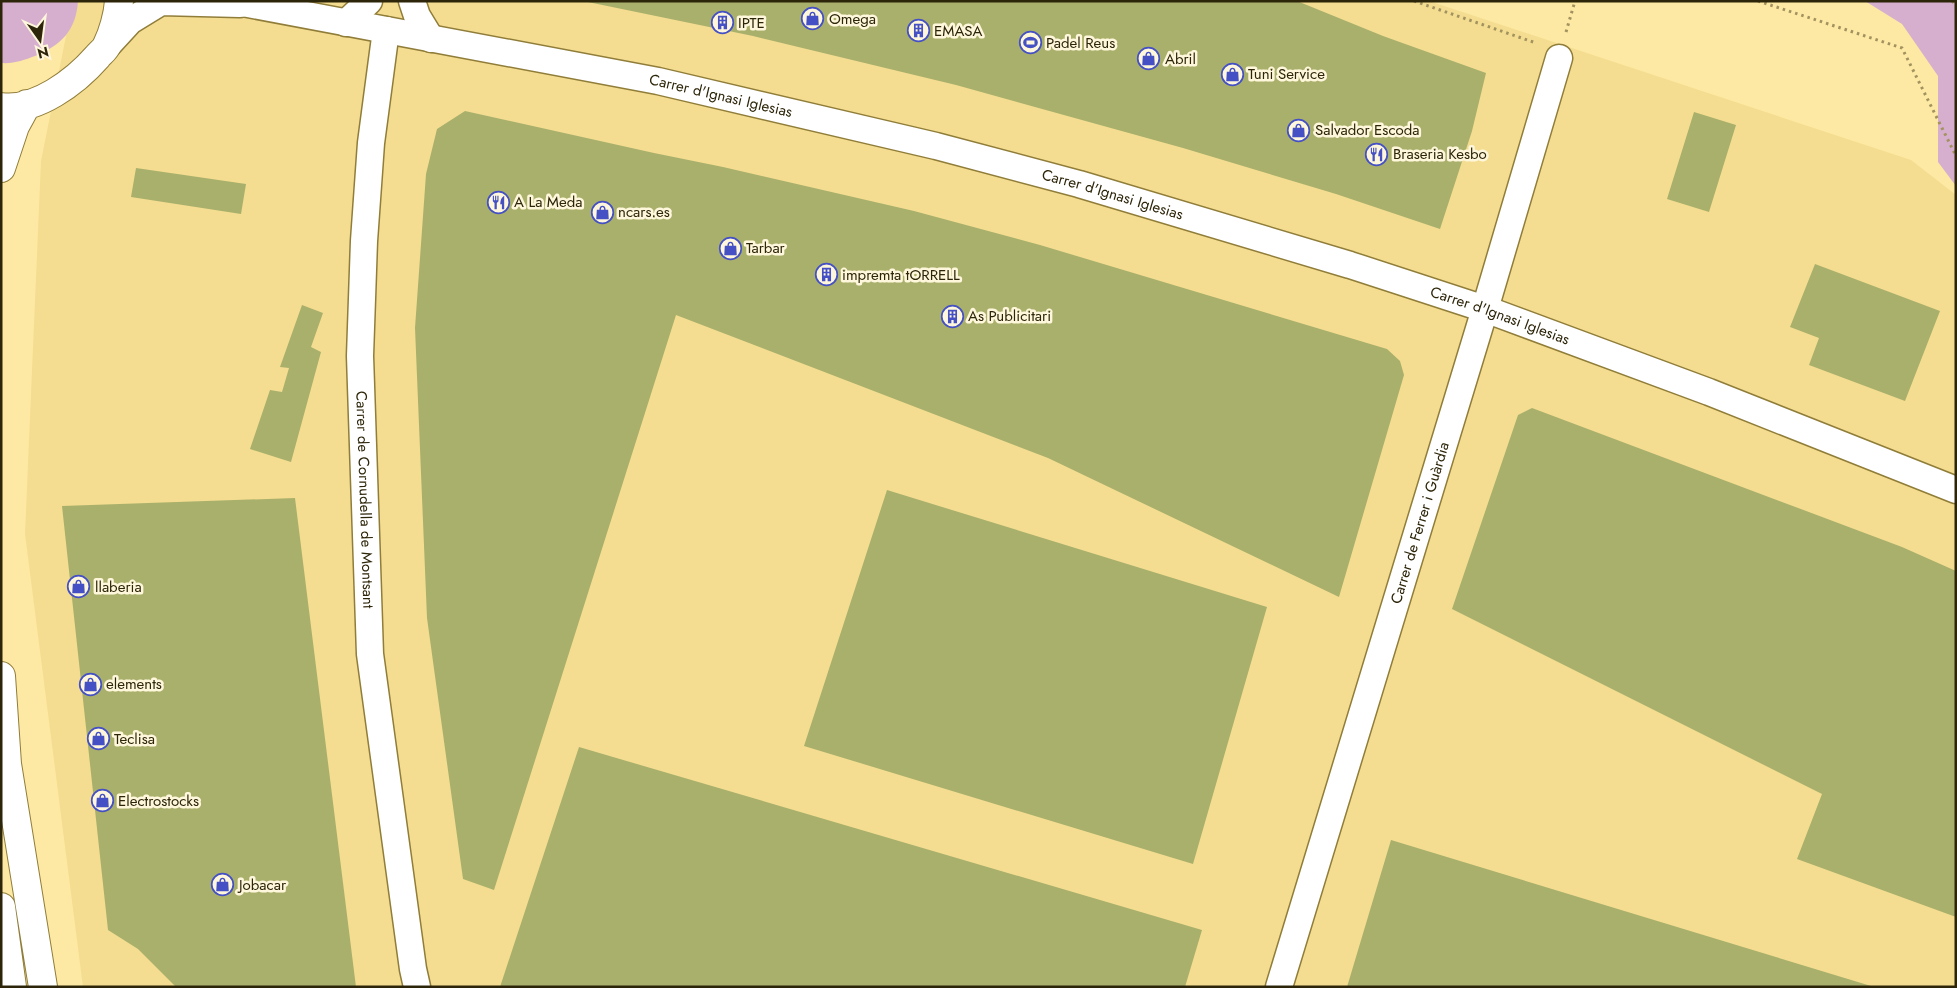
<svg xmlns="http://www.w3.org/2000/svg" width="1957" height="988" font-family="Jost,sans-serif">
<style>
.built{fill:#f4dd90}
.green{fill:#d6afce}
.building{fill:#a9b06c}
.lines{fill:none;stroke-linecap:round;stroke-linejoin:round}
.minor-casing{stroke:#907d39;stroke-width:29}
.tertiary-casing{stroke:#907d39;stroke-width:30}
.path{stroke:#a1925f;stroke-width:3;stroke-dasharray:2.5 4;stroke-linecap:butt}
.minor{stroke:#fff;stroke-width:26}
.tertiary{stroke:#fff;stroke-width:28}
.labels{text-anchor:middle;stroke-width:5;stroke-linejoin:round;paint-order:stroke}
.poi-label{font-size:15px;fill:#2d2509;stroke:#fff7dc;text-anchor:start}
.street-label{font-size:15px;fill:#2d2509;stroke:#fff7dc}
</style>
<rect width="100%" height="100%" fill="#fde9a3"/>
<path class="built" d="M73,1H1429L1911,160L1956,195V987H83L25,534L41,161Z"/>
<path class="green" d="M1,1H78C76,31 61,45 35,56C24,60 14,64 1,63Z
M1865,1H1956V186L1938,162V76L1902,24Z"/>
<path class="building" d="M583,1H1297L1383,36L1486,73L1472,131L1440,229L1336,194L1183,148L956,85L753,36Z
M465,111L654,153L723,167L914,211L1040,245L1387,349L1400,361L1404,375L1339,597L1048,458L676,315L494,890L463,879L427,618L415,328L426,174L437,129Z
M1694,112L1736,125L1709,212L1667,199Z
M136,168L246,184L241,214L131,197Z
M1815,264L1940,311L1905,401L1809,365L1819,338L1790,327Z
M302,305L323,313L311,347L321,352L291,462L250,449L270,390L282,392L289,368L280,367Z
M1532,408L1902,547L1956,571V917L1797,859L1822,794L1452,609L1518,415Z
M887,490L1267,607L1193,864L804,746Z
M295,498L356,987H176L138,949L108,930L62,506Z
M579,747L1202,930L1185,987H500Z
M1391,840L1871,986V987H1347Z"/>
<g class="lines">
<defs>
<g id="minor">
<path id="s1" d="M232,1L658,81L936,146L1079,184L1350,265L1485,309L1709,392L1956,490"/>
<path d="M412,1L417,16L431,39"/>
<path d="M346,23L369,1"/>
<path id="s2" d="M386,30L371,143L364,241L360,356L370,654L413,969L417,987"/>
<path d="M107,46L130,21L161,2L240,4"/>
<path id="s3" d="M1279,987L1485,309L1559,58"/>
</g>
<path id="tertiary" d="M1,107C36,112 76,81 97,57C100,53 105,50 107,45C113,33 118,15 119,1
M1,168L15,126L27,104
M1,676L7,764L43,987
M1,907L12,987"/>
</defs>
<use href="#minor" class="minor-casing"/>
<use href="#tertiary" class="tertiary-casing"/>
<path class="path" d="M1414,1L1536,43
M1758,1L1902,48L1956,156
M1952,1L1956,5
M1566,32L1575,1"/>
<use href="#minor" class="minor"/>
<use href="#tertiary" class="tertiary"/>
</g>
<defs>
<symbol id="shop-ring" viewBox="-11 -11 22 22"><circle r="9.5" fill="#fff7dc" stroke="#4450c4" stroke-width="1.5"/><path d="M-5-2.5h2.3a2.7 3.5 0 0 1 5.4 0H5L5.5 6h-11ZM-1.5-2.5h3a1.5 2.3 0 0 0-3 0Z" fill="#4450c4"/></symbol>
<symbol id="building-ring" viewBox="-11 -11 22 22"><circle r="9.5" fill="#fff7dc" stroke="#4450c4" stroke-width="1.5"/><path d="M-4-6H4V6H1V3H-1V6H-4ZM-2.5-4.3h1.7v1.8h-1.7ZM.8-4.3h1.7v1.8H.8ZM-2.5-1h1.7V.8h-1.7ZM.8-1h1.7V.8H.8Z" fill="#4450c4"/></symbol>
<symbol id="stadium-ring" viewBox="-11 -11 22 22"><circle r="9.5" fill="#fff7dc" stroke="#4450c4" stroke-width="1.5"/><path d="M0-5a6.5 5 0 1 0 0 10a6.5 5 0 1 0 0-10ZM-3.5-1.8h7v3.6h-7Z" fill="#4450c4"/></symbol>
<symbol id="restaurant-ring" viewBox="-11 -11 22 22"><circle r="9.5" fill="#fff7dc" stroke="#4450c4" stroke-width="1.5"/><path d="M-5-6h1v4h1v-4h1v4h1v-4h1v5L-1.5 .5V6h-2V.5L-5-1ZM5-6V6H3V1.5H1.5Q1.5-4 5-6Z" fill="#4450c4"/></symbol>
</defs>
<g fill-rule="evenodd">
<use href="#shop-ring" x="800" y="6" width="25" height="25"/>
<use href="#building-ring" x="710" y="10" width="25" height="25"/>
<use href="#building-ring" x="906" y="18" width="25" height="25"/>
<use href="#stadium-ring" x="1018" y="30" width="25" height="25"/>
<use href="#shop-ring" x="1136" y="46" width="25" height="25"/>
<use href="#shop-ring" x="1220" y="62" width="25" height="25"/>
<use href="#shop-ring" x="1286" y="118" width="25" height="25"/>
<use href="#restaurant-ring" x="1364" y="142" width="25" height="25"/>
<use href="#restaurant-ring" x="486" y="190" width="25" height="25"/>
<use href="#shop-ring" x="590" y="200" width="25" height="25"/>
<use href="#shop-ring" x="718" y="236" width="25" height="25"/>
<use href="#building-ring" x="814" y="262" width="25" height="25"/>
<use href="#building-ring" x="940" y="304" width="25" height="25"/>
<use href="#shop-ring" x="66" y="574" width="25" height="25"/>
<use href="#shop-ring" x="78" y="672" width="25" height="25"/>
<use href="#shop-ring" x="86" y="726" width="25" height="25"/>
<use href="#shop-ring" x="90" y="788" width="25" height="25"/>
<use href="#shop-ring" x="210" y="872" width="25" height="25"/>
</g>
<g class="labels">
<g class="poi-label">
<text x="829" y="24">Omega</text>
<text x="738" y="28">IPTE</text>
<text x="934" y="36">EMASA</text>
<text x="1046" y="48">Padel Reus</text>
<text x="1165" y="64">Abril</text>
<text x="1248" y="79">Tuni Service</text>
<text x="1315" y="135">Salvador Escoda</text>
<text x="1393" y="159">Braseria Kesbo</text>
<text x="514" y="207">A La Meda</text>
<text x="618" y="217">ncars.es</text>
<text x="746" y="253">Tarbar</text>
<text x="842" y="280">impremta tORRELL</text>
<text x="968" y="321">As Publicitari</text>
<text x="95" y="592">llaberia</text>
<text x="106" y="689">elements</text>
<text x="114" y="744">Teclisa</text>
<text x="118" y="806">Electrostocks</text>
<text x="239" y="890">Jobacar</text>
</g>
<g class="street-label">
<text dy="5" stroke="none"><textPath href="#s1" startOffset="498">Carrer d'Ignasi Iglesias</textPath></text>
<text dy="5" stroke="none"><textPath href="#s1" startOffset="902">Carrer d'Ignasi Iglesias</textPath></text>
<text dy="5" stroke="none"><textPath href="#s1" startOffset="1308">Carrer d'Ignasi Iglesias</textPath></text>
<text dy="5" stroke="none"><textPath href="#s2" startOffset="471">Carrer de Cornudella de Montsant</textPath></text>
<text dy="5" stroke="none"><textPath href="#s3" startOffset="485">Carrer de Ferrer i Guàrdia</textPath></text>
</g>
</g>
<rect width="1957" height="988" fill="none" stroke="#2d2509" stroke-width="5"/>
<g transform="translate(40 40) rotate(166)" stroke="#fff7dc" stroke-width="4" paint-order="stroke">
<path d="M0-4L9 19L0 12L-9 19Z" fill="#2d2509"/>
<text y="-8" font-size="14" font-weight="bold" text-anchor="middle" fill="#2d2509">N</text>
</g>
</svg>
